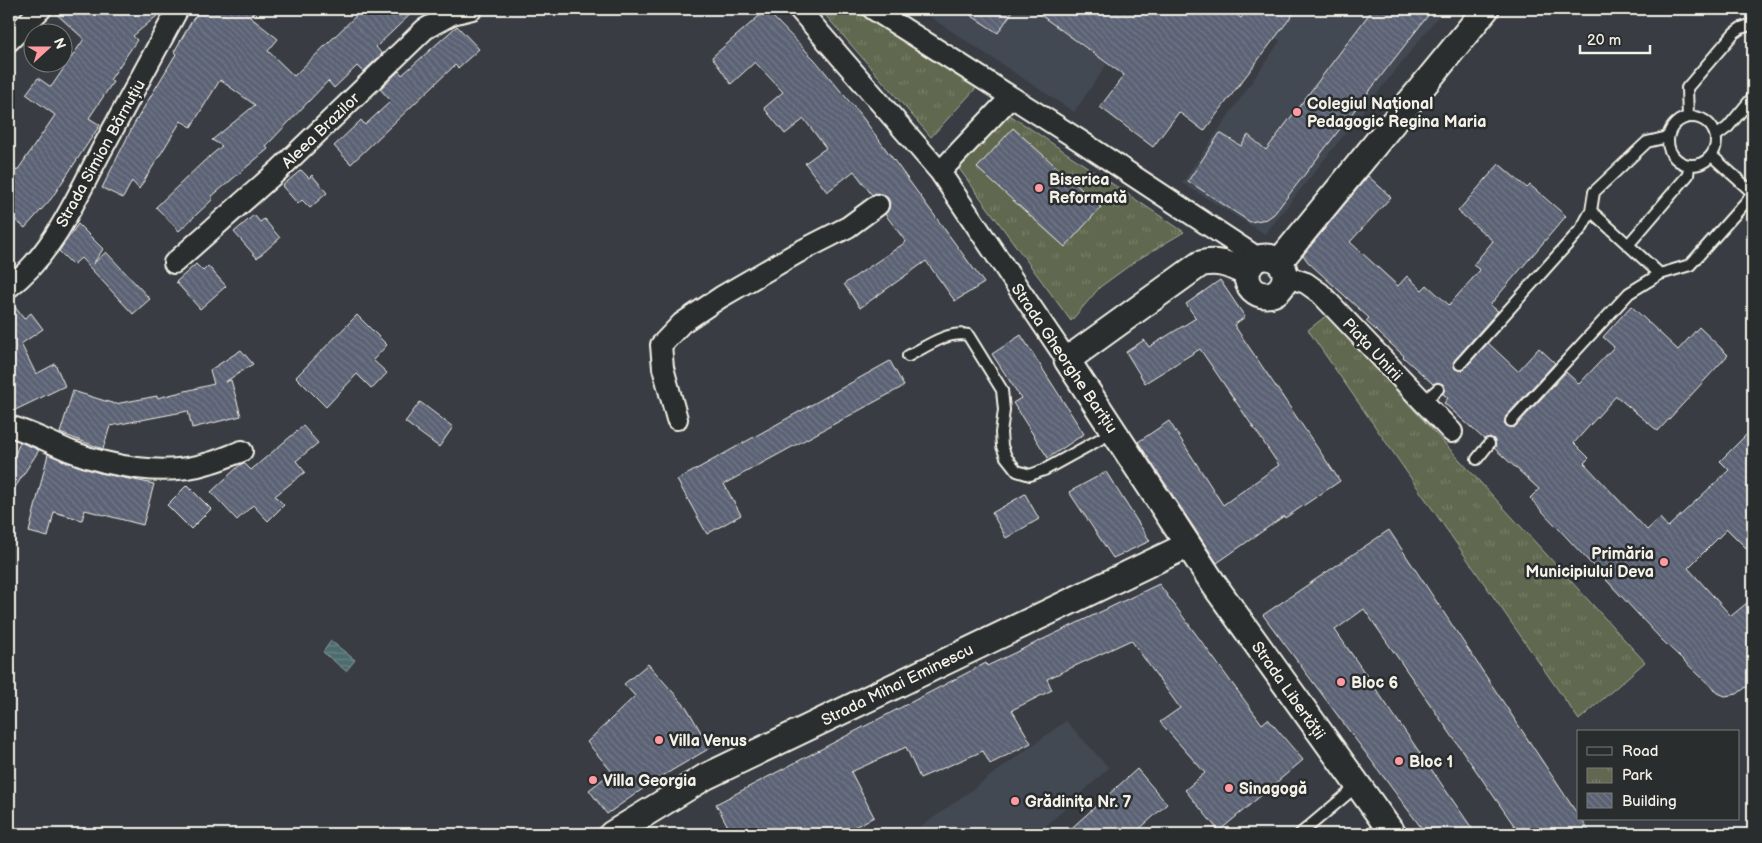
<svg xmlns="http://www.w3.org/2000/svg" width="1762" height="843" font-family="'Balsamiq Sans',sans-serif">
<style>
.built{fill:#434852}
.park{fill:url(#park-tufts);stroke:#aaac9c}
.water{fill:url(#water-rules);stroke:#90a19f}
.building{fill:url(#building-back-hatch);stroke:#f4f1e8}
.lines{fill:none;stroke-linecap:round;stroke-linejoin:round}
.service-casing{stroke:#f4f1e8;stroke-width:14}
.minor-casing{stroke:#f4f1e8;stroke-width:24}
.tertiary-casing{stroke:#f4f1e8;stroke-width:29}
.service{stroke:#2a2d2e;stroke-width:10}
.minor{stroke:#2a2d2e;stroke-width:20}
.tertiary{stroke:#2a2d2e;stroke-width:25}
.poi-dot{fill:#ff9aa2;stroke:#2a2d2e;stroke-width:2}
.labels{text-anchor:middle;stroke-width:5;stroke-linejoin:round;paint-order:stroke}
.poi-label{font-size:16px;font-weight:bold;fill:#f4f1e8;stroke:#2a2d2e;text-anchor:start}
.street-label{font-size:16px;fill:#f4f1e8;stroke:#2a2d2e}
</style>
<defs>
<pattern id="park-tufts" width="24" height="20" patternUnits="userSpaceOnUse" patternTransform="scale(1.25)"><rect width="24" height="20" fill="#61684f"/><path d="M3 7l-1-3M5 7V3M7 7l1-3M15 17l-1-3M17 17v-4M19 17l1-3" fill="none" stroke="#787e68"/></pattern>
<pattern id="water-rules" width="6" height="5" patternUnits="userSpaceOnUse" patternTransform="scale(1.25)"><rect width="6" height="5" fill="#4d6c6f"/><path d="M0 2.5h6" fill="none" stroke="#678184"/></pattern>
<pattern id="building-back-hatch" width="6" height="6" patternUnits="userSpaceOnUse" patternTransform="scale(1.25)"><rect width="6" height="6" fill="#5b6274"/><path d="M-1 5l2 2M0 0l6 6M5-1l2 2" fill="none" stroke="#737988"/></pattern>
</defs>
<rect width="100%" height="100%" fill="#393d43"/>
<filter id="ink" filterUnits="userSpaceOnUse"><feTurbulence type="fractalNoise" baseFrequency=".02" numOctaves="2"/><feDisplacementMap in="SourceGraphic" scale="10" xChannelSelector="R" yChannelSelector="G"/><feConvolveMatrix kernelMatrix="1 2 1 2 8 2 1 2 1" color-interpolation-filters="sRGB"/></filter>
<g filter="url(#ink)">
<path class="built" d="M918,9H1178L1153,43L1142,48L1121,75L1107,64L1074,112Z
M1237,9H1444L1265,234L1182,183L1280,41Z
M1066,721L1109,768L1037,834H911Z"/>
<path class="park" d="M820,9H853L977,87L931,137Z
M998,107L1184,232L1137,260L1100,287L1071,321L949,155Z
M1327,315L1645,662L1579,720L1308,330Z"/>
<path class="water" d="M331,641L355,660L346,671L323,652Z"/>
<path class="building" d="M53,9H165L133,36L137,40L110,80L113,82L89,118L100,125L51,199L25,228L9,215V164L17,171L55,115L26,94L38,78L51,87L84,39L53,11Z
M202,9H257L250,17L278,39L268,51L294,76L363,9H416L376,47L382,54L363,72L357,66L334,88L328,81L266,146L268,149L211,197L213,199L179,231L156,207L203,162L222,146L212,140L255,105L220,80L191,127L181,121L139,189L132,181L123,198L102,188L134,124L176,54L174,52L193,19Z
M961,9H1014L998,33Z
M1032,9H1228L1241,18L1248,9H1297L1204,131L1179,112L1153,147L1100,107L1124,75Z
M1373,9H1433L1274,214L1267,219L1250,222L1188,181L1220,133L1241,146L1248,135L1266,150Z
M766,10L815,60L863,118L984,283L955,301L926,261L860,308L844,284L906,242L885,214L889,209L890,203L888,198L882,194L876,193L872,195L854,171L827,192L805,163L826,148L804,119L785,134L764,108L783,92L755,62L731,84L712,57Z
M457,26L479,49L458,68L455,65L351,164L334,146L361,120L365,125L391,101L380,89L399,71L402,75Z
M1013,128L1101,207L1065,247L977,168Z
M1499,164L1527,188L1530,185L1566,216L1490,305L1498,311L1453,362L1455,369L1463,370L1488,343L1518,371L1539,348L1555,363L1506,416L1504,423L1507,426L1513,428L1516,426L1566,372L1579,384L1614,347L1603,337L1631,306L1678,350L1699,327L1728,355L1658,431L1616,396L1574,443L1589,458L1584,463L1647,530L1660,518L1668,527L1729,470L1720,461L1753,428V555L1727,529L1688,568L1731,616L1753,598V682L1737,694L1725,696L1718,693L1661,639L1530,498L1539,489L1494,448L1496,445L1494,439L1490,437L1484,439L1444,403L1448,398L1443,394L1445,388L1443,384L1437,382L1433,384L1403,357L1404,356L1366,321L1369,318L1308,262L1303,255L1368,176L1391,197L1350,242L1398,286L1407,276L1422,290L1427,285L1449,305L1480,270L1473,265L1493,241L1458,211Z
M301,170L309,178L312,175L327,193L310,208L302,200L298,204L282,186Z
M254,215L260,222L264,219L280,238L257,258L234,232Z
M78,224L103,249L93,264L106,252L150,299L133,314L81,258L73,265L59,251Z
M196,264L203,271L208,266L226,286L200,309L176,282Z
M1220,280L1245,317L1234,325L1340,481L1285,518L1284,516L1217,563L1138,442L1169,421L1223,505L1279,465L1200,349L1145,383L1126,352L1144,340L1149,347L1196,318L1186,304Z
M9,299L24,319L31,313L43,329L21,344L36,374L55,364L65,386L9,413Z
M357,315L387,345L373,360L387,373L372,389L357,374L326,407L296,377Z
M1021,335L1084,434L1048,458L1013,403L1021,398L992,354Z
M241,350L253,364L225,382L231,380L241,416L192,428L188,411L110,426L103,449L60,433L73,391L115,404L157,396V398L214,384L210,370Z
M890,361L904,386L724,484L741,515L707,534L677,480Z
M420,402L453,427L439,447L405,422Z
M303,426L318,443L296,461L305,472L275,496L284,505L268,521L253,505L237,520L211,492L240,465L244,463L251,470Z
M20,442L39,450L9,497V469Z
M48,454L66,462L100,473L154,484L143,525L85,510L82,520L54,512L48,537L29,532Z
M1106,472L1150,541L1113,558L1069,492Z
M187,485L211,509L191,529L167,505Z
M1025,494L1039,519L1006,538L992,513Z
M1389,530L1578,815V819H1581L1591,834H1520L1364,609L1335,630L1476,834H1426L1263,615Z
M1159,584L1262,724L1268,719L1303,760L1219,831L1185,790L1205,773L1160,722L1180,708L1131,640L1047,679L1052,690L1012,710L1031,743L990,764L983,751L920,778L906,747L851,772L874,817L841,834H732L716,804L986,663L987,666Z
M648,664L687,708L710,748L654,781L607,814L589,790L612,772L587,742L635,696L624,684Z
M1137,769L1167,804L1134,834H1065Z"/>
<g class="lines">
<defs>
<path id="service" d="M1668 141a24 24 0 1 1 48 0a24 24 0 1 1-48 0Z
M1688,117L1687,88L1734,33L1741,28L1753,24
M1716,136L1728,127L1753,97
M1712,156L1753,193
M1591,211L1660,274
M1628,245L1688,175L1689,166
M908,356C927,346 947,331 968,335L1002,390L1004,410L1001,433L1002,446L1006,457L1017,471L1030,475L1044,470L1113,432
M1460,364L1581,229L1591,211L1594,192L1647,142L1668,137
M1423,402L1438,389
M1511,421L1629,293L1660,274L1690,265L1753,194
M1477,459L1489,444
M1300,834L1357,786"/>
<path id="minor" d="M799,9L940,172L1067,360
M873,9L1079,140L1258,258
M9,41L41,9
M940,172L1011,97
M174,263L280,169L425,29L452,14L472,9
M1285,276L1306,283L1320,293L1452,432
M9,287C52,255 75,200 100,153C126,105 152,57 178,9
M677,419L663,368L661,345L682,323L721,297L797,253L848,227L878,205
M9,426C30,432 49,442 70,451C111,467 166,477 209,463C220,460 231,455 242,451"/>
<path id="tertiary" d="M1247 276a19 19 0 1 1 38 0a19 19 0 1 1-38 0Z
M1279,262L1486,9
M1247,273C1230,265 1218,259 1200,264L1067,360L1215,586L1393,834
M612,834L705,777L1188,545"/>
</defs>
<use href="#service" class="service-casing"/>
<use href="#minor" class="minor-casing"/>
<use href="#tertiary" class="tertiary-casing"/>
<use href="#service" class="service"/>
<use href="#minor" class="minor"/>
<use href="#tertiary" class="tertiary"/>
</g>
</g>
<g class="poi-dot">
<circle cx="1297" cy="112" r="5"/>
<circle cx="1039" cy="188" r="5"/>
<circle cx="1664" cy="562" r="5"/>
<circle cx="1341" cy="682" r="5"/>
<circle cx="659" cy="740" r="5"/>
<circle cx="1399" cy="761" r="5"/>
<circle cx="593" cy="780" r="5"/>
<circle cx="1229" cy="788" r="5"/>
<circle cx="1015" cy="801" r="5"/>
</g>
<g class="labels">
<g class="poi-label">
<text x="1307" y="109">Colegiul Național<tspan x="1307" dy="18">Pedagogic Regina Maria</tspan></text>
<text x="1049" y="185">Biserica<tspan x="1049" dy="18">Reformată</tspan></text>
<text x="1654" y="559" text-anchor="end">Primăria<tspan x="1654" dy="18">Municipiului Deva</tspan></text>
<text x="1351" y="688">Bloc 6</text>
<text x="669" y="746">Villa Venus</text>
<text x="1409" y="767">Bloc 1</text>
<text x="603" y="786">Villa Georgia</text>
<text x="1239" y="794">Sinagogă</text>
<text x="1025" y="807">Grădinița Nr. 7</text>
</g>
<g class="street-label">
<text transform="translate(320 130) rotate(-44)" y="6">Aleea Brazilor</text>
<text transform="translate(100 153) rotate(-61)" y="6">Strada Simion Bărnuțiu</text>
<text transform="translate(1373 349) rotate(47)" y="6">Piața Unirii</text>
<text transform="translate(1065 358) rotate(56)" y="6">Strada Gheorghe Barițiu</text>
<text transform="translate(897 684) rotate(-26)" y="6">Strada Mihai Eminescu</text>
<text transform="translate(1289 690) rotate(55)" y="6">Strada Libertății</text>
</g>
</g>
<rect width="1762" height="843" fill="none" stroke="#2a2d2e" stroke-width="30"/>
<rect x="15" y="15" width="1732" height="813" fill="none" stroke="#f4f1e8" stroke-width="2" filter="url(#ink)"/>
<rect x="1577" y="730" width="162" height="90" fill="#2a2d2e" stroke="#7b7b78"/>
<rect x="1587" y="747" width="25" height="8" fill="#2a2d2e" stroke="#7b7b78"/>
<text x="1622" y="756" font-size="15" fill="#f4f1e8">Road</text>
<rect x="1587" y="768" width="25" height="15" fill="url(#park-tufts)" stroke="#7b7b78"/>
<text x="1622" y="780" font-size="15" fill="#f4f1e8">Park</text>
<rect x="1587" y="793" width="25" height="15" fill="url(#building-back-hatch)" stroke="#7b7b78"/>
<text x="1622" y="806" font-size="15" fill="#f4f1e8">Building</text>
<g transform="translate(48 48) rotate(69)"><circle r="24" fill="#2a2d2e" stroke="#7b7b78"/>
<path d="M0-4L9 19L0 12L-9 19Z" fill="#ff9aa2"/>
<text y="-8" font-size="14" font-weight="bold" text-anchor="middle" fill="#f4f1e8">N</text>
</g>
<path d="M1580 45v8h70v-8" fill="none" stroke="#f4f1e8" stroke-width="2.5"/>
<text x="1587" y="45" font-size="15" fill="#f4f1e8" stroke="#2a2d2e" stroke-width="4" paint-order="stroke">20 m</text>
</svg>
